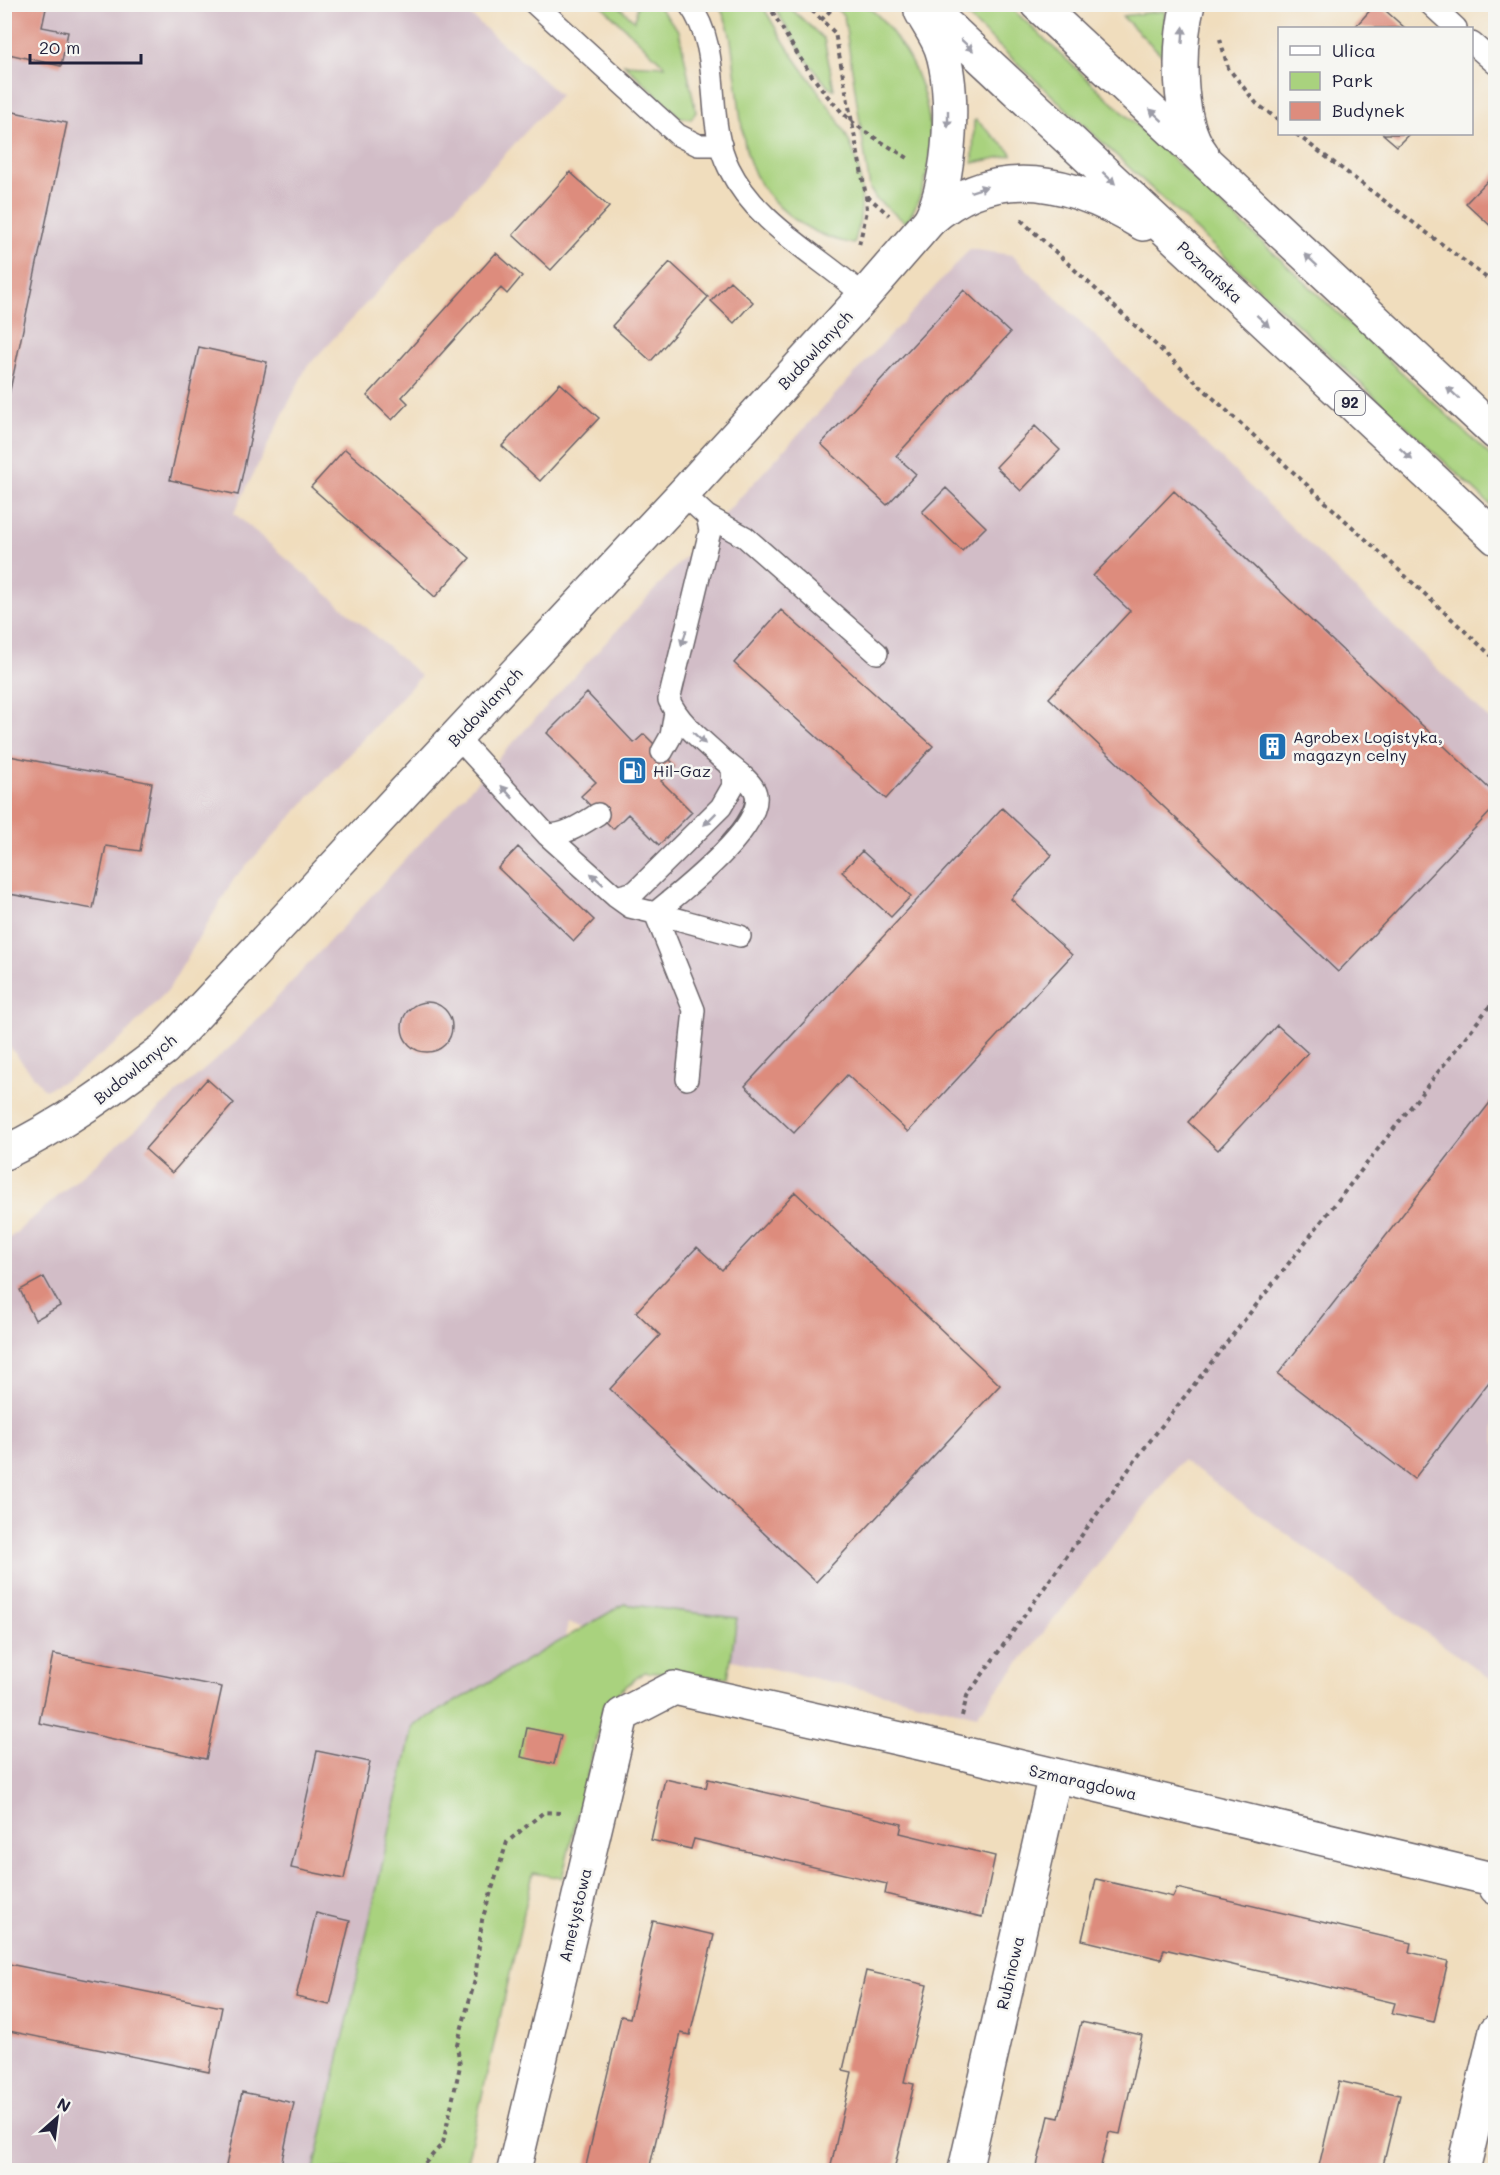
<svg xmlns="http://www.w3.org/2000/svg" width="1500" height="2175" font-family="Mali,sans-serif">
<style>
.industrial{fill:#d2bdc7}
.green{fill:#a9d27e;stroke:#667a5c;stroke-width:1.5}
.building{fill:#dd8c7d}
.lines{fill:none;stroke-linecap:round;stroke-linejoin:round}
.lane-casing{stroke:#6a6368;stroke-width:24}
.street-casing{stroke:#6a6368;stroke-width:36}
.primary-casing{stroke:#6a6368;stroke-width:36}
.path{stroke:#6a6368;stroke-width:4;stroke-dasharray:4.5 4.5;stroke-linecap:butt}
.lane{stroke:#fff;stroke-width:21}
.street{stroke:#fff;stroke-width:33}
.primary{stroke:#fff;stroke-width:33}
.oneway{fill:#9c9ca7}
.labels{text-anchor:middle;stroke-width:5;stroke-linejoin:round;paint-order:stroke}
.shield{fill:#f6f6f2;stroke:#626272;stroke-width:1.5}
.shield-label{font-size:15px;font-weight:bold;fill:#22223b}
.street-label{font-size:16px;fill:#22223b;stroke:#f6f6f2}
.poi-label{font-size:16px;fill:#22223b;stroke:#f6f6f2;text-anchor:start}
</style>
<rect width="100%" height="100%" fill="#f6f6f2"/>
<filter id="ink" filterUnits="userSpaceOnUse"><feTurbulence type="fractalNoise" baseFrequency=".0167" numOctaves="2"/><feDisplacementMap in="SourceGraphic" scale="12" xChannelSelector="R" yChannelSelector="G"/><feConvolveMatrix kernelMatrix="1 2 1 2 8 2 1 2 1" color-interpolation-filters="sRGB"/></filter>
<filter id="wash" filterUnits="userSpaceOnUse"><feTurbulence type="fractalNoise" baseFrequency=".008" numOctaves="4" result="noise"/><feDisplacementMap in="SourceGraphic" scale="24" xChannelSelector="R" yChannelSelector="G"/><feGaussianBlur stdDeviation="1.35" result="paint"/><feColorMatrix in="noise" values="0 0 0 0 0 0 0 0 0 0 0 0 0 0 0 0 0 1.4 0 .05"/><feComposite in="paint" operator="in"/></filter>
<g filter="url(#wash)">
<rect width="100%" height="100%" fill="#f0ddbd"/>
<path class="industrial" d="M4,5H459L560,95L306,368L234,513L421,676L234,879L168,990L120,1040L72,1077L45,1090L4,1040Z
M970,249L1012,255L1495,725V1682L1182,1460L977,1715L568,1623L444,2170H5L4,1243L236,1042Z"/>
<path class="green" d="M601,5H617L635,21L637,5H657L679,31L696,112L691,119L680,117L624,64L665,66Z
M718,5H762C773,23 783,42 796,60C839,121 879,163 854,244C805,235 761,203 747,153C740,127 739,98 735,71C732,48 731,24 718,5Z
M773,5H787L824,39L834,89L829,88L805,58Z
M832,5C841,4 851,3 860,4C874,8 888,26 896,38C935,92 944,165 906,223L876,199L870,189L844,16Z
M955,5H1008L1429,398L1495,460V509Z
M1162,11L1165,12V52L1163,56L1122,16Z
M976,120L1011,152L1012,155L973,163L974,121Z
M624,1604L737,1618L728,1678L644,1672L605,1703L562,1878L533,1873L465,2170H314L413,1726Z"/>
<g id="blocks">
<path class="building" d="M4,4H47L42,27L68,32L61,66L4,53Z
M1376,4H1378L1405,28H1354Z
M4,110L67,123L6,409H4Z
M1383,134H1409L1397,146Z
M570,172L609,207L551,270L513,235Z
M1496,172V231L1466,203Z
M496,253L522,276L507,294L501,288L402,397L408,403L392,420L367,396Z
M670,262L708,297L651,361L612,326Z
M730,281L753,302L734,323L711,301Z
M964,290L1010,333L896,456L916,474L887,505L821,444Z
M199,347L267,362L238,495L170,480Z
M560,383L599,418L540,481L502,446Z
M1035,426L1060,450L1021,491L996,467Z
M345,449L470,558L435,597L311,487Z
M946,488L986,527L962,551L922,512Z
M1174,491L1496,795V806L1338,972L1049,698L1130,611L1093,576Z
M781,610L933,746L886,799L734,663Z
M587,693L634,743L644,734L676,766L661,781L692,812L659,845L628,814L613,829L581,796L596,782L547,733Z
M4,755L152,783L140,851L106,846L93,909L4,893Z
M1002,808L1052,855L1011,899L1072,955L908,1132L847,1075L794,1133L745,1086Z
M518,847L594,920L574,941L498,868Z
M862,851L911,896L891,917L842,872Z
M402 1027a25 25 0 1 1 50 0a25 25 0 1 1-50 0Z
M1277,1025L1308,1053L1218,1150L1188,1122Z
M207,1079L234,1103L172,1173L145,1149Z
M1496,1095V1373L1414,1479L1278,1374Z
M795,1192L1000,1385L816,1582L610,1389L660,1335L636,1312L697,1247L722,1270Z
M44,1277L60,1306L35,1320L20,1290Z
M53,1654L222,1687L206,1759L39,1723Z
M527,1728L561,1735L554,1764L521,1757Z
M317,1751L370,1762L344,1879L291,1868Z
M665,1779L706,1788L708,1779L902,1824L900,1833L995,1856L982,1917L885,1894L887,1884L694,1839L691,1849L651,1840Z
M1096,1879L1173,1897L1177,1888L1411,1943L1409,1952L1448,1961L1434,2022L1392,2013L1395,2003L1319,1985L1164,1949L1161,1959L1082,1940Z
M316,1913L350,1921L330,2005L296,1997Z
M653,1921L714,1935L690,2035L681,2033L649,2170H585L621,2016L630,2018Z
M4,1963L222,2007L209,2072L4,2030Z
M866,1971L927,1985L904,2082L914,2084L894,2170H830L852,2072L843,2070Z
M1081,2022L1142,2035L1120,2134L1109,2132L1100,2170H1036L1049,2116L1059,2118Z
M1339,2081L1400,2095L1382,2170H1318Z
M242,2092L294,2103L280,2170H225Z"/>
</g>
</g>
<g filter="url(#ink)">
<use href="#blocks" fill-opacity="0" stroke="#6a6368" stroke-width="1.5"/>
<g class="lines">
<defs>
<path id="lane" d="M535,4L678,135L698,145H721
M689,4C725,53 703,117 729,168C757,225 819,255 864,296
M1430,4L1456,28
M1472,43L1496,64
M707,516L745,537L877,653
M457,737L547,835L616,897L630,907L655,913C678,894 772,822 754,789C748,778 731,767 721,758C702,740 680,724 669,700L710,531L707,516L683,494
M662,752L671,736L675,712
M547,835C567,835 582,824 598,814
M616,897L635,892L721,807L733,786L732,768
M655,913L694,1010L687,1079
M655,913L740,936"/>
<path id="street" d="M4,1153C63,1125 113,1088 164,1049L683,494L864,296L930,220
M514,2170L622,1715L674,1688L928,1745L1492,1879L1496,1888
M965,2170L1055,1775
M1463,2170L1496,2031"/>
<path id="primary" d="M924,4L1496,538
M1037,4L1496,433
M1188,4C1178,44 1176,120 1202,154
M921,11C927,23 936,35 941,48C956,90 951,181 930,220
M930,220C995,161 1074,181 1143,224"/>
</defs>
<use href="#lane" class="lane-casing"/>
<use href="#street" class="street-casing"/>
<use href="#primary" class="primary-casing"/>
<path class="path" d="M768,4C791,44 815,87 849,119C867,135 891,147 911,160
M805,4L835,33L866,196L867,211L859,245
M821,20L831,10
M1220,39L1228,68L1257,104L1280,121
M1296,134L1496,285
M867,196L889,215
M1021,220L1496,660
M962,1716L967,1696L1139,1455L1496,998
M419,2170L443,2143L460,2066L457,2045L475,1980L482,1920L507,1842L544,1812L561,1813"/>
<use href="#lane" class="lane"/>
<use href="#street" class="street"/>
<use href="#primary" class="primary"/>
</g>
<defs><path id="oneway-solid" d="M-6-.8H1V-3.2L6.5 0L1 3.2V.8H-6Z" transform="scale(1.5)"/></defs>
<g class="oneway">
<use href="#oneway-solid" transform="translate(1183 35) rotate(-86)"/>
<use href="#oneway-solid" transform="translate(967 45) rotate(43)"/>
<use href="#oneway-solid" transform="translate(1156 115) rotate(-137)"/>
<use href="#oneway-solid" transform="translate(948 119) rotate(90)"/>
<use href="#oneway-solid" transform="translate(1109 178) rotate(43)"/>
<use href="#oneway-solid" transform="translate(979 189) rotate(-18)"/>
<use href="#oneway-solid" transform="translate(1311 260) rotate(-137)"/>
<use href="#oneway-solid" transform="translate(1263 321) rotate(43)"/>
<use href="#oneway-solid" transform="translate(1453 393) rotate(-137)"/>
<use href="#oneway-solid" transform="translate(1406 454) rotate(43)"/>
<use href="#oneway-solid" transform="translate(684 638) rotate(107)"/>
<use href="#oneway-solid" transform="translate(699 738) rotate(43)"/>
<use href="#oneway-solid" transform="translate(507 792) rotate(-133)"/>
<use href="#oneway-solid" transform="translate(710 819) rotate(135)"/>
<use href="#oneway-solid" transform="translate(597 879) rotate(-138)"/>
</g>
</g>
<defs>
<symbol id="building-square" viewBox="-11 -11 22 22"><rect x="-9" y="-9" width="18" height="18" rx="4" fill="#1f6fb2" stroke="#f6f6f2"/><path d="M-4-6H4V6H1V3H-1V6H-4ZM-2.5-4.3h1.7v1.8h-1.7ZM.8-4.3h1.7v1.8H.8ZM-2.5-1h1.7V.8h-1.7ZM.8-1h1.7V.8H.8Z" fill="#fff"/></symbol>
<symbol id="fuel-square" viewBox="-11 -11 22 22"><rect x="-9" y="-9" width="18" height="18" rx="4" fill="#1f6fb2" stroke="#f6f6f2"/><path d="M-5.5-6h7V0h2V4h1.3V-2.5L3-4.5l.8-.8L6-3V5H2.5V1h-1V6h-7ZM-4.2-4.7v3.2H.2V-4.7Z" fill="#fff"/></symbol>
</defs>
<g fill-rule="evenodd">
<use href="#building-square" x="1256" y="730" width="33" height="33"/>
<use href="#fuel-square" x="616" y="754" width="33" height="33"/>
</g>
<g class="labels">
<rect class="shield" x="1335" y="391" width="30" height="24" rx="4.5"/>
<g class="shield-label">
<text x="1350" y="408">92</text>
</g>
<g class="street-label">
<text transform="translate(1210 272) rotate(43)" y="6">Poznańska</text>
<text transform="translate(815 350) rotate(-47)" y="6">Budowlanych</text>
<text transform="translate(485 707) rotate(-47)" y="6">Budowlanych</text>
<text transform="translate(135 1069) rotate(-39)" y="6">Budowlanych</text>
<text transform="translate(1083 1782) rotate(13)" y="6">Szmaragdowa</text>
<text transform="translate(575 1915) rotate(-77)" y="6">Ametystowa</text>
<text transform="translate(1010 1973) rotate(-77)" y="6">Rubinowa</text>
</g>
<g class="poi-label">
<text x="1293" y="743">Agrobex Logistyka,<tspan x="1293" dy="18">magazyn celny</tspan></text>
<text x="653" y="777">Hil-Gaz</text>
</g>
</g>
<rect width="1500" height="2175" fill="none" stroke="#f6f6f2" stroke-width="24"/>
<rect x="1278" y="27" width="195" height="108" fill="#f6f6f2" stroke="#a1a1a9" stroke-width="1.5"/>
<rect x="1290" y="46" width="30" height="9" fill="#ffffff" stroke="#a1a1a9" stroke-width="1.5"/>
<text x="1332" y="57" font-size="18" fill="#22223b">Ulica</text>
<rect x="1290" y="72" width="30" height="18" fill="#a9d27e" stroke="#a1a1a9" stroke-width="1.5"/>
<text x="1332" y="87" font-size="18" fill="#22223b">Park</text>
<rect x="1290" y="102" width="30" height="18" fill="#dd8c7d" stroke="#a1a1a9" stroke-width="1.5"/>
<text x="1332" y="117" font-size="18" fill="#22223b">Budynek</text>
<g transform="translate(57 2118) rotate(28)" stroke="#f6f6f2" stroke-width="4.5" paint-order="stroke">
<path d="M0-4.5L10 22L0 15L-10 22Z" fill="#22223b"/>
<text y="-9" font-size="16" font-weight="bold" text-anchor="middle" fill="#22223b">N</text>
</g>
<path d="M30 54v9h111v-9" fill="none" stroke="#22223b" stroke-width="3"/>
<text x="39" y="54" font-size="18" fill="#22223b" stroke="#f6f6f2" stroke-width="4.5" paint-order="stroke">20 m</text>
</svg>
